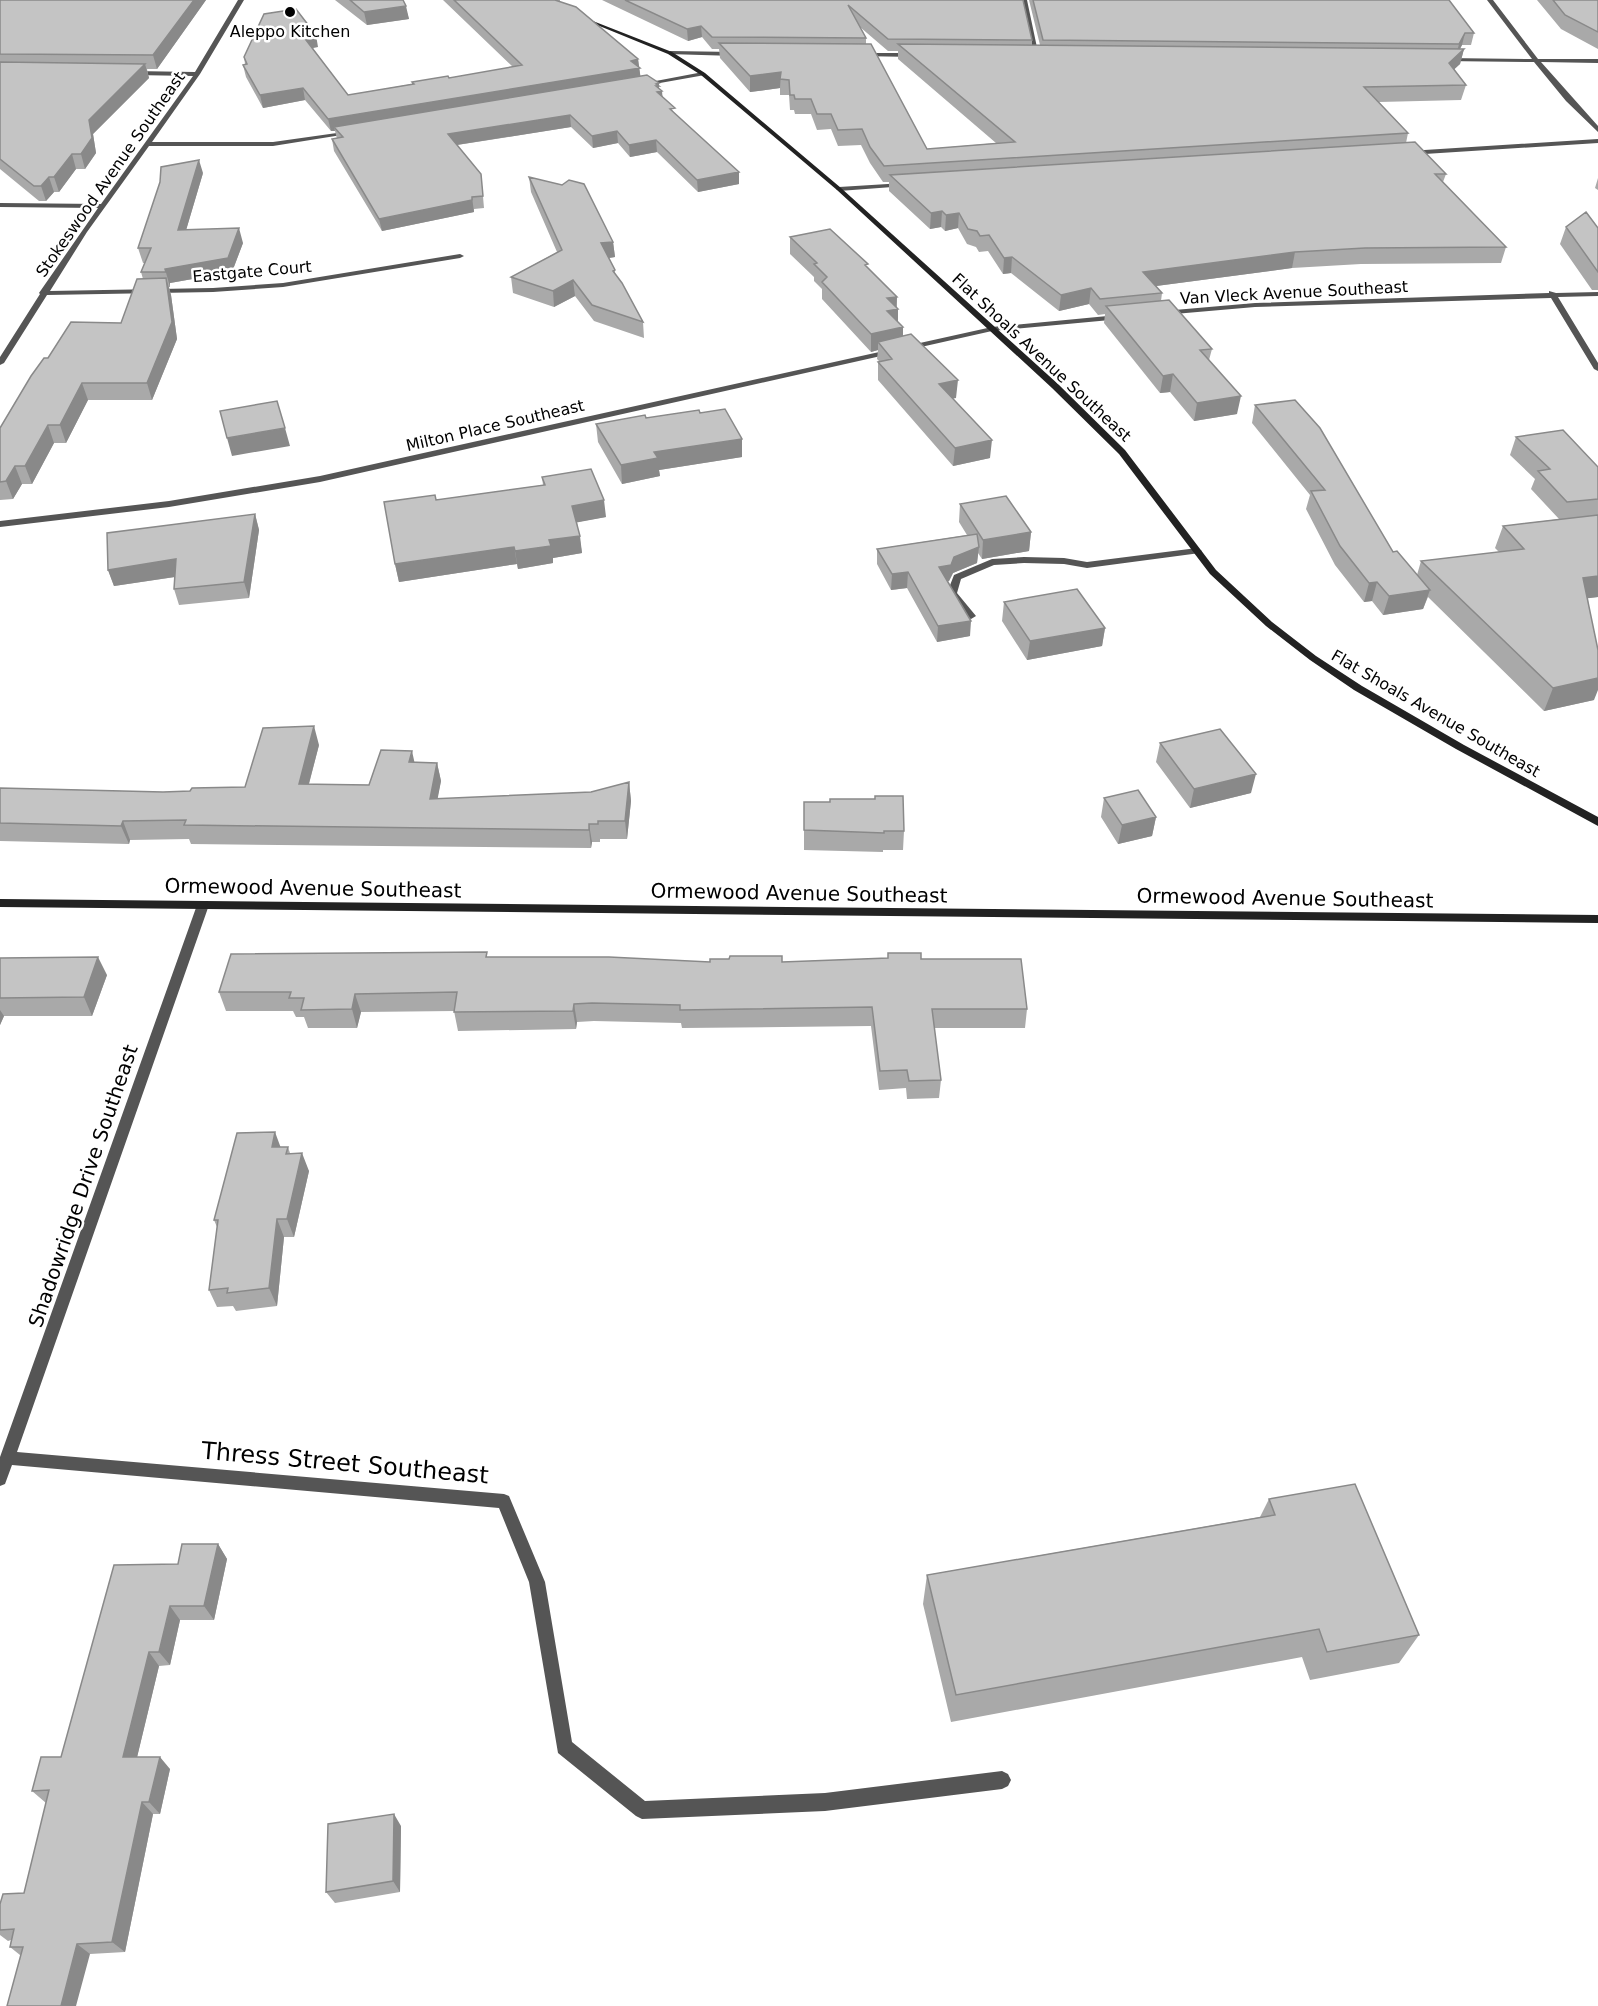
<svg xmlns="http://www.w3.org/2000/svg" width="1598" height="2006" font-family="'DejaVu Sans',sans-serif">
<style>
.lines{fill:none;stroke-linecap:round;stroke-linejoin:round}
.street{fill:#555;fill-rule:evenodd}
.secondary{fill:#222;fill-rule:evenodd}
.wall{fill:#a9a9a9;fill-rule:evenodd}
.shaded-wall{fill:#898989}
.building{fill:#c4c4c4;stroke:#898989;stroke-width:1.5}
.poi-dot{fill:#000;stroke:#fff;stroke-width:2}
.labels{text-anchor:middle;stroke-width:5;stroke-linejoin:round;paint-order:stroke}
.far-poi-label{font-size:16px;fill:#000;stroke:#fff}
.far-street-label{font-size:16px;fill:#000;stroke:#fff}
.street-label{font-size:20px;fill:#000;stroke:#fff}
.near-street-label{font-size:24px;fill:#000;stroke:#fff}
</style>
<rect width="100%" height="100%" fill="#fff"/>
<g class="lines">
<path class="street" d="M238,0H244L200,74L152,142H273L351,131L354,133L273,146H149L87,232L50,291L213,288L283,283L460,254L464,256L460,258L283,287L213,292L47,295L4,363L0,365V357L40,294L39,293L98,208L0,207V203L101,204L193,76L133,75L130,73L133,71L195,72Z
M1021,0H1027L1039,57L1034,56Z
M1487,0H1493L1538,59H1598V63L1541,62L1598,126V132L1566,101L1534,62L1443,61L1445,58L1532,59Z
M670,51L735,52L738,54L735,56L668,54Z
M860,53H915L918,55L915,57L858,56Z
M703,72L705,75L643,86L640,84Z
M1598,139V143L1409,155L1406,153L1409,151Z
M904,183L906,184V186L839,191L836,189L839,187Z
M1549,291L1556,293L1598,292V296L1558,297L1598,363V371L1594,369L1551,298L1255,307L1163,315L1159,313L1163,311L1255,303L1549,293Z
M1118,315L1122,317L1121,319L992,331L320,482L169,507L0,527V521L169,501L320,476L992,327Z
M1197,548L1202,551L1200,553L1087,568L1064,564L1024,563L994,565L961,579L957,593L976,616L971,619L968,618L947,593L954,575L992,559L1024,557L1064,558L1087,562Z
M203,901L209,905L17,1452L504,1494L509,1496L545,1582L572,1742L645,1801L825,1793L1002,1771L1008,1774L1011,1780L1008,1786L1002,1789L825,1811L642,1819L636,1816L558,1753L529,1582L499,1508L12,1465L5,1484L0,1486V1457L197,905Z"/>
<path class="secondary" d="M575,14L672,52L705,73L841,188L1058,384L1125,450L1216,570L1272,622L1316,656L1362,686L1464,745L1598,817V826L1456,749L1354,690L1310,660L1266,626L1210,574L1119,454L1052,388L837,190L701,75L668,54L575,16Z
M0,899L1598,915V923L0,907Z"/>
</g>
<path class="wall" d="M0,0H206L157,69H147L149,78L93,134L96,153L85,169H76L59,192H54L46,201H39L0,169Z
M335,0H403L409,19L367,25Z
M443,0H560V2L638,59L640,76L659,83V89L663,97L675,114L739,172V184L698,192L657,152L630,157L618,143L593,148L571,127L457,145L481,174L484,208L474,209V212L382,231L334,151L332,139H337L335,131H331L305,100L263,108L246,77L243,65L245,64L244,57L318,47L313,48L314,50L348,95L412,84V82L449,78L513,67Z
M602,0H1023L1032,40V45H1040L1029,0H1449L1474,33L1471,45H1462L1460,49H1464L1460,64L1454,69L1466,85L1461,100L1379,102L1408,133L1406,143L1446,174L1443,182L1506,247L1501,263L1361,264L1292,268L1156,286L1162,293L1161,301L1212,349L1209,360L1237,414L1194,421L1170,392L1160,393L1104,323L1105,314L1098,315L1089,304L1059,311L1011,273L1003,274L988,251L979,252L976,247L967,244L958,228L945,231L941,227L930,229L889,191V182H883L870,163L861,145L838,146L831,129L817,130L811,114H795L794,110H790L789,95H780V88L750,92L720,58L719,49H712L702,37L688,41ZM860,27L888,51H898V59L996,143L927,149L866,44V38Z
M1537,0H1598V49L1561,29Z
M203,173L186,230L243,243L232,272L170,283V287H169L171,295L177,339L152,400H88L66,443H54L32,484H22L13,499L0,500V428L48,358L121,323L143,279L141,272L145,263H143L138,248Z
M529,177L613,242L615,257L609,258L615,270V275L643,322L644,338L594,321L575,296L554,307L513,293L511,277L557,252L531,192Z
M1598,178V190L1595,188Z
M1566,227L1598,228V290H1592L1560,244Z
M790,237L867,267L897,297V307L898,322L903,336L956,398H953L990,458L953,466L878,380V362H880L877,359L878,350L871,352L822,299V289L814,281V277L790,254Z
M1255,405L1393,552L1417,575L1421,561L1499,552L1495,548L1503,526L1559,519L1531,489L1535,479L1510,455L1516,437L1598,467V597L1588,598L1594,700L1544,711L1428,597L1423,609L1383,615L1372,601L1364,602L1335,565L1306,509L1310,495L1252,423Z
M700,413L742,439V457L659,470L660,476L622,484L598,442L596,424L646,418Z
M542,477L606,517L577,522L582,553L553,558V563L518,569L517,564L399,582L395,564L436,500L543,485Z
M960,504L1031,532L1029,551L982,559L978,553L977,563L953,573L949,581H948L970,636L937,642L907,588L891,590L877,564V549L967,535L959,522Z
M255,514L259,530L249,598L179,605L174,589L175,577L114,586L108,570Z
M1004,602L1105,628L1102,646L1027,660L1002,621Z
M1160,743L1251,793L1190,808L1156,762Z
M319,745L309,784L369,785L415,762L437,763L441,781L437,799L591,792L629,782L631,801L627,839H600V842H592L591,848L191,844L189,839L130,840L129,844L0,841V788L163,792L190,791L245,787Z
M1104,798L1156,817L1152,836L1118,844L1101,817Z
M804,802L904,831L903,850H883V852L804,850Z
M888,953L921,959L1027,1009L1025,1028H934L941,1080L939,1098L907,1099L906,1088L879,1090L871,1026L682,1028L681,1023L594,1021L577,1022L576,1029L458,1031L454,1011L361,1012L357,1028H308L304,1017H296L293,1011H226L219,992L488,957L710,962H782L888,958Z
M0,958L107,975L92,1016H4L0,1025Z
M281,1147H288L290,1153L309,1171L294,1237H284L277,1306L236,1311L233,1306L217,1307L209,1290L217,1227L214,1220Z
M1269,1499L1419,1635L1399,1663L1310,1680L1302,1657L951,1722L923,1604L927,1575L1260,1517Z
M218,1544L227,1559L214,1620H180L170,1665L159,1666L137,1757L170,1769L160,1814H153L125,1952L90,1954L20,1955L10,1947L11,1940L8,1941L0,1935V1904L24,1893L46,1803L32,1791L61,1757L178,1564Z
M401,1826L400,1892L335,1903L326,1892Z"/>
<path class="shaded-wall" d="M194,0H206L157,69L153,55Z
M406,6L409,19L367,25L364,12Z
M701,26L702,37L688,41L687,29Z
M1465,33L1462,45L1456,56L1459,44Z
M316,35L318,47L313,48L314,51L306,40L309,36Z
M1464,49L1460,64L1445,78L1449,63Z
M638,59L641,80L334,127L335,131H331L328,119Z
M145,64L149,78L93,134L96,153L85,169L81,154L89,120Z
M781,72L780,88L750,92V76Z
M659,83V92L662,91L663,103L658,104L656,84Z
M303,88L305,100L263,108L260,95Z
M570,115L571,127L450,146L448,134Z
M617,131L618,143L593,148L592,136Z
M656,140L657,152L630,157L629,145Z
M72,154L76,169L59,192L54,177Z
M199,160L203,173L182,244L178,230Z
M739,172V184L698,192L697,180Z
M49,177L54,192L46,201L41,186Z
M472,197L474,212L382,231L379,219Z
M942,211L941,227L930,229L931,213Z
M959,213L958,228L945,231L946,215Z
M239,228L243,243L232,272L170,283V287L165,269Z
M613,242L615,257L602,259L601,243Z
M1295,252L1292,268L1141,288L1143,272Z
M1012,257L1011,273L1003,274L1004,258Z
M166,278L171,295L177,339L152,400L147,383Z
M573,280L575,296L554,307L553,291Z
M1091,288L1089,304L1059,311L1061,295Z
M897,297L896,310L898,309V327L887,329V298Z
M903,327V345L878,342V350L871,352V334Z
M1173,374L1170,392L1160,393L1163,376Z
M958,380L956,398L938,402L939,384Z
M82,383L88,400L66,443L60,425Z
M1241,396L1237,414L1194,421L1197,403Z
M48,425L54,443L32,484L25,466Z
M285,428L290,446L232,456L227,438Z
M742,439V457L659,470L660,476L622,484L621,465L654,452Z
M992,440L990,458L953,466L955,448Z
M15,466L22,484L13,499L6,481Z
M604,500L606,517L574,523L572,506Z
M255,514L259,530L249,598L244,582Z
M1031,532L1029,551L982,559L983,540Z
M580,536L582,553L553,558V563L518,569L515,551L549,540Z
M514,547L517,564L399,582L395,564Z
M979,547L977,563L953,573L949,581L938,582L939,567L954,557Z
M176,559L181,576L114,586L108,570Z
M908,572L907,588L891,590L892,574Z
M1598,576V597L1574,600L1583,578Z
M1377,582L1372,601L1364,602L1369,583Z
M1430,590L1423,609L1383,615L1389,596Z
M971,621L970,636L937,642L938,626Z
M1105,628L1102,646L1027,660L1030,641Z
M1598,678V690L1594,700L1544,711L1553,688Z
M314,726L319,745L304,802L299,784Z
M412,751L416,769L409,762Z
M437,763L441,781L434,818L430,799Z
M1256,774L1251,793L1190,808L1194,789Z
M629,782L631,801L627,839L625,821Z
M1156,817L1152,836L1118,844L1122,825Z
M123,821L130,840L129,844L121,826Z
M589,824L592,842L591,848L589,830Z
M98,957L107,975L92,1016L84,997Z
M355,994L361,1012L357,1028L352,1009Z
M574,1004L577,1022L576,1029L573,1011Z
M0,1010L4,1016L0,1025Z
M275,1132L282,1151L272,1147Z
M302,1153L309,1171L294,1237L287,1219Z
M277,1219L284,1237L277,1306L269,1288Z
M218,1544L227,1559L214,1620L204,1606Z
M170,1606L180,1620L170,1665L159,1652Z
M149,1652L159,1666L134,1770L123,1757Z
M160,1757L170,1769L160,1814L149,1802Z
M142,1802L153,1814L125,1952L112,1942Z
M394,1814L401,1826L400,1892L393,1881Z
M77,1944L90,1954L76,2006H61Z"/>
<path class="building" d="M0,0H194L153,55L0,54Z
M350,0H403L406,6L364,12Z
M454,0H555L576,7L638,59L631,61L640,68L328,119L303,88L260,95L243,65L247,64L244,57L264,14L296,9L316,35L309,36L312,39L306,40L348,95L414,84L412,82L448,76L449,78L522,65Z
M625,0H1023L1032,40L888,39L848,5L866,38L712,37L701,26L687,29Z
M1033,0H1449L1474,33H1465L1459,44L1043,40Z
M1553,0H1598V32L1565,15Z
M719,43L871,44L927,149L1015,142L898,44L1464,49L1449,63L1466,85L1364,87L1408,133L884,166L870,147L862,129L838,130L831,114H817L811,99H795L794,95H790L789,80L780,79L781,72L750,76Z
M0,62L145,64L89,120L92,138L81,154H72L54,177H49L41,186H34L0,159Z
M647,75L659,83L656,84L659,86H656L662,91L657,92L675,108L670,109L739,172L697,180L656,140L629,145L617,131L592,136L570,115L448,134L481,174L483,196L472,197V200L379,219L332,139L343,137L334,127Z
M1415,142L1446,174H1435L1506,247L1365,248L1295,252L1143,272L1162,293L1100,299L1091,288L1061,295L1012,257L1004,258L989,235L980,236L977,231L968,229L959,213L946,215L942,211L931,213L890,175Z
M199,160L178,230L239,228L228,258L165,269L166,272H141L151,248H138L160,182L161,167Z
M529,177L562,185L569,180L584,184L613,242L601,243L615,270L613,271L622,283L643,322L592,305L573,280L553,291L511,277L562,250Z
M1586,212L1598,228V272L1566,227Z
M830,229L868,264L865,265L897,297L887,298L898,309L887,311L903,327L871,334L822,282L827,277L814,264L817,263L790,237Z
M166,278L172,322L147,383H82L60,425H48L25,466H15L6,481L0,482V428L31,376L44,358H48L71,322L121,323L137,279Z
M1169,300L1212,349L1200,350L1241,396L1197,403L1173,374L1163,376L1106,306Z
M911,334L958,380L939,384L992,440L955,448L878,362L892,359L878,342Z
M1295,400L1320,428L1393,552L1397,551L1430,590L1389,596L1377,582L1369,583L1340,546L1311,491L1325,490L1255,405Z
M277,401L285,428L227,438L220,411Z
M725,409L742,439L654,452L658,458L621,465L596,424L645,415L646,418L699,410L700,413Z
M1563,430L1598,467V499L1567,502L1538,471L1550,469L1516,437Z
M591,469L604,500L572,506L580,536L549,540L551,546L515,551L514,547L395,564L384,502L435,495L436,500L545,485L542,477Z
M1006,496L1031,532L983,540L960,504Z
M255,514L244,582L174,589L176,559L108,570L107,533Z
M1598,515V576L1583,578L1598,650V678L1553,688L1421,561L1524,549L1503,526Z
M977,534L979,547L954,557L951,565L939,567L971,621L938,626L908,572L892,574L877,549Z
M1077,589L1105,628L1030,641L1004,602Z
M314,726L299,784L369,785L381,750L412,751L409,762L437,763L430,799L591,792L629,782L625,821H598V824H589V830L184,825L186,820L123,821L121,826L0,823V788L163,792L190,791L192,788L245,787L263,728Z
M1220,729L1256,774L1194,789L1160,743Z
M1138,790L1156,817L1122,825L1104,798Z
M875,796H903L904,831H884V833L804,830V802H830V799H875Z
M487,952L486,957H609L710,962V959H729L730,956H782V962L888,958V953H921V959H1021L1027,1009H932L941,1080L909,1081L907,1070L880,1071L872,1007L680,1010V1005L592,1003L574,1004L573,1011L454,1012L457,992L355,994L352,1009L301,1010L304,998H289L291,992H219L231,954Z
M98,957L84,997L0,998V958Z
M275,1132L272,1147H288L286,1154L302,1153L287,1219H277L269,1288L227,1293L228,1288L209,1290L218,1220H214L237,1133Z
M1355,1484L1419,1635L1327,1652L1319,1629L956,1695L927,1575L1275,1515L1269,1499Z
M182,1544H218L204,1606H170L159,1652H149L123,1757H160L149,1802H142L112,1942L77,1944L61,2006H7L23,1947H10L14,1929L0,1930V1904L3,1894L24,1893L49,1790L32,1791L41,1757H61L114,1565L178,1564Z
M394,1814L393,1881L326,1892L328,1824Z"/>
<circle class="poi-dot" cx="290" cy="12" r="6"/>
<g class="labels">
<g class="far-poi-label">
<text x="290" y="37">Aleppo Kitchen</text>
</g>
<g class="far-street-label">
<text transform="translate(110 174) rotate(-55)" y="6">Stokeswood Avenue Southeast</text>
<text transform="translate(252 271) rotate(-5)" y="6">Eastgate Court</text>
<text transform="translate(1294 292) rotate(-3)" y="6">Van Vleck Avenue Southeast</text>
<text transform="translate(1042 357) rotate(43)" y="6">Flat Shoals Avenue Southeast</text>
<text transform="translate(495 425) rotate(-13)" y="6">Milton Place Southeast</text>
<text transform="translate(1436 713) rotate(30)" y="6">Flat Shoals Avenue Southeast</text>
</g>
<g class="street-label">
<text transform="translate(313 888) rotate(1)" y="7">Ormewood Avenue Southeast</text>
<text transform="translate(799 893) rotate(1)" y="7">Ormewood Avenue Southeast</text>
<text transform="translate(1285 898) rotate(1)" y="7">Ormewood Avenue Southeast</text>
<text transform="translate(83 1186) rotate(-71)" y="7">Shadowridge Drive Southeast</text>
</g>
<g class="near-street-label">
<text transform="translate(345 1463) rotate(5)" y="8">Thress Street Southeast</text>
</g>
</g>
</svg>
